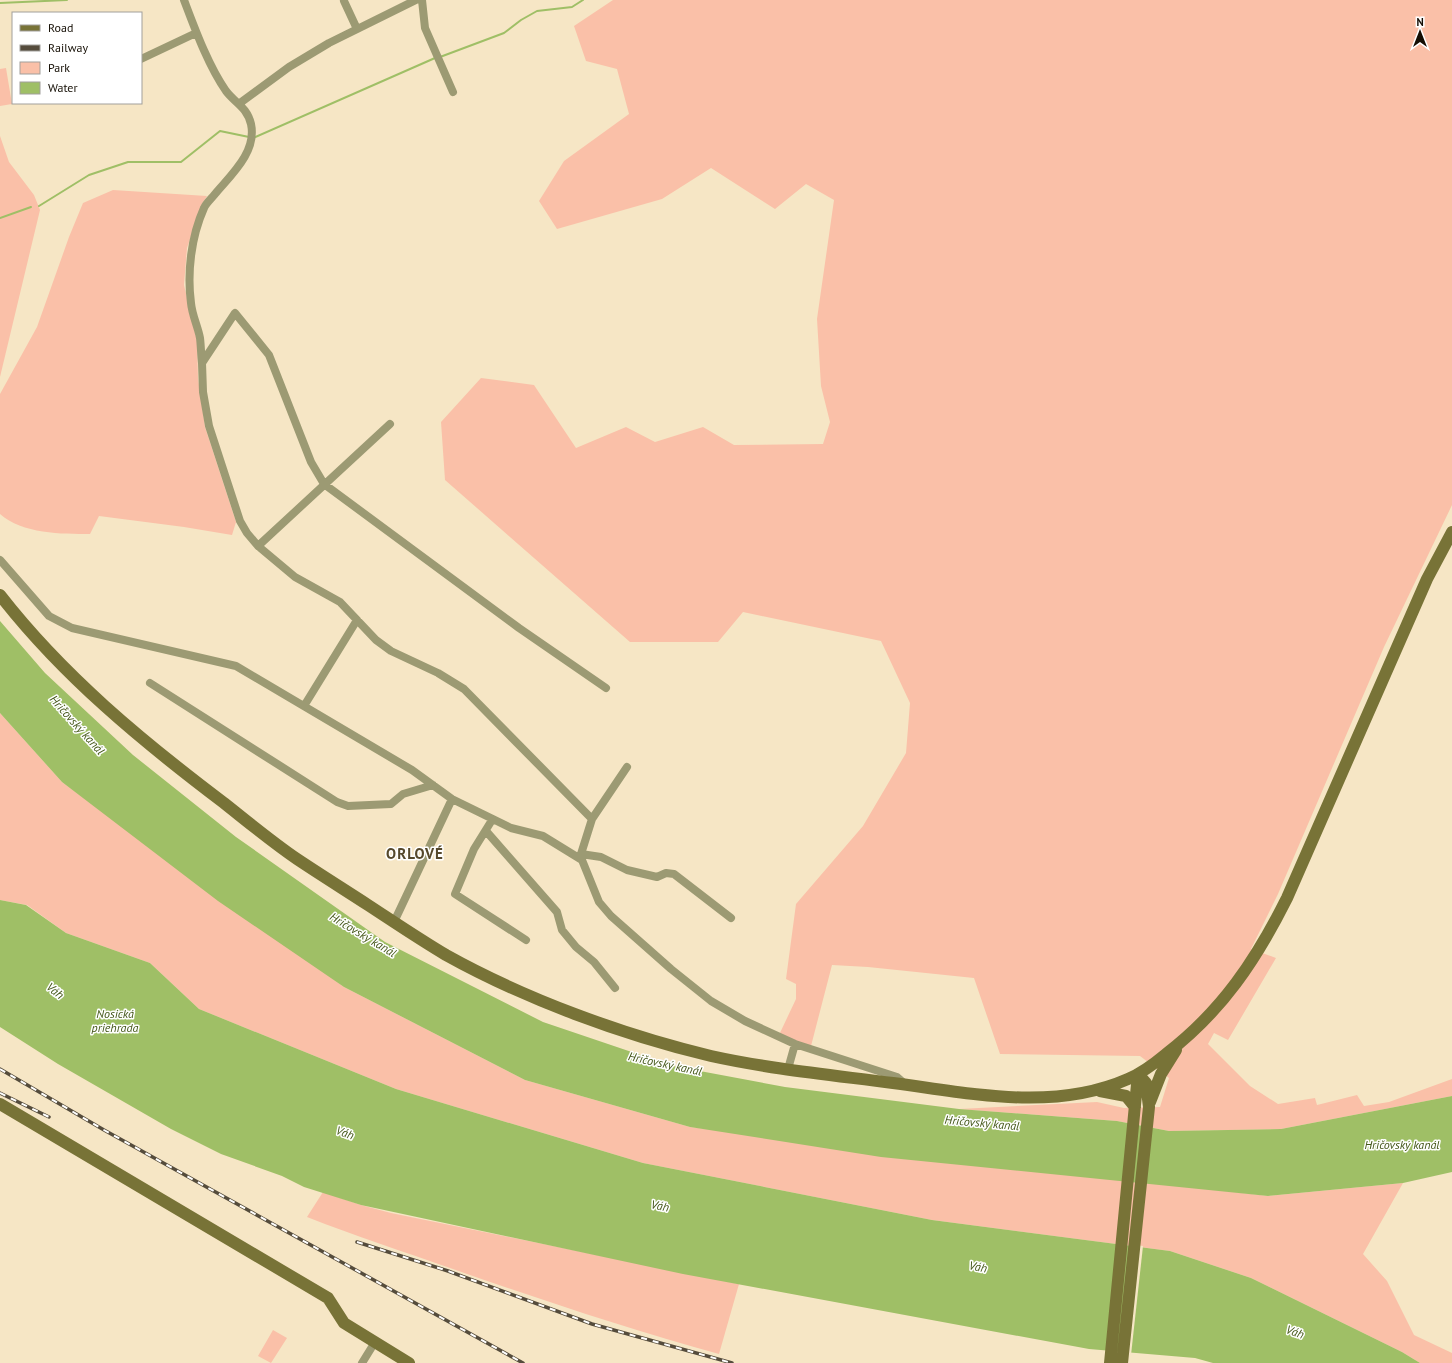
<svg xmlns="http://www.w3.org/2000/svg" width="1452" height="1363" font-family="'PT Sans',sans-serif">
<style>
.green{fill:#fac0a8}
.water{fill:#9fbf66}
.pier{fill:#f6e6c5}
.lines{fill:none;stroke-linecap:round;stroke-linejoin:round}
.stream{stroke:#9fbf66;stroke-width:2}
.street{stroke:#9c9a73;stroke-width:8}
.secondary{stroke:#787337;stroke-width:12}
.rail-casing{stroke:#554c3c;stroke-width:3.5}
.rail{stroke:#fff;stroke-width:2;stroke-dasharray:6;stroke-linecap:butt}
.labels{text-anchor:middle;stroke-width:3;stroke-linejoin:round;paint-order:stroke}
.water-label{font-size:12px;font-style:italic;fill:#445719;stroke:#fff}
.district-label{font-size:15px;font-weight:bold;letter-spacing:1px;fill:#55482b;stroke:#fff}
</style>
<rect width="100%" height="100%" fill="#f6e6c5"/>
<path class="green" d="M613,0H1452V505L1384,647L1278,894L1251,949L1276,958L1228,1040L1214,1033L1208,1044L1250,1086L1278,1104L1315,1098L1317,1105L1357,1095L1364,1106L1389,1102L1452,1079V1096L1281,1129L1169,1131L1117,1121L959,1109L1097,1102L1124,1108L1160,1107L1169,1078L1140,1056L1000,1054L974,978L868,967L832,965L811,1046L779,1035L796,999V984L786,979L796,904L863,826L906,753L910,703L881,641L743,612L718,642H630L445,480L441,422L481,378L534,385L576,448L626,427L655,442L703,427L734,445L823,444L830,422L821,386L817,319L834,200L806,184L775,209L711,168L662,199L557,229L539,201L564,161L629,114L617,69L586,61L574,26Z
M6,68L12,104L0,106V69Z
M0,136L9,162L34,195L40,210L0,377Z
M113,190L207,196L202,204L187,248L184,285L197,341L198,378L205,427L236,522L232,535L184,527L99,516L90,534C62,534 22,534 0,514V394L37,327L69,237L83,203Z
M0,713L62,782L344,987L525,1080L690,1127L1268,1196L1403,1183L1363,1254L1387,1281L1414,1335L1452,1353V1363H1420L1402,1352L1251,1278L1170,1251L932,1220L643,1163L396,1089L199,1009L150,963L66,933L27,905L0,900Z
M323,1192L361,1205L391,1213L739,1284L719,1354C628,1329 539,1299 450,1268C402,1251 355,1236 307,1217Z
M273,1330L287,1338L271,1363L258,1356Z"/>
<path class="water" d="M0,621L45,673L133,755L236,837L385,942L543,1022L673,1066L785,1087L959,1109L1117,1121L1169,1131L1281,1129L1452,1096V1172L1403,1183L1268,1196L881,1157L690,1127L525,1080L344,987L218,901L62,782L0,713Z
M0,900L26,905L66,933L150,963L199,1009L396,1089L643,1163L932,1220L1170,1251L1251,1278L1402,1352L1420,1363H1213L1195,1358L1089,1349L683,1274L361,1205L304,1187L282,1176L221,1154L171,1129L58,1064L0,1027Z"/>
<path class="pier" d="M1130,1244L1143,1246L1131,1355L1119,1353Z"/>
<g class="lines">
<path class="stream" d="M0,3L67,0
M440,57L504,33L521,20L537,11L572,7L583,0
M253,138L435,58
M39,206L89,175L128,162H181L220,131L249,137
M0,218L31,207"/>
<path class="street" d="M184,0C195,29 208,65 226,91C235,103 247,107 251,124C257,152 231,175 215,194C211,199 206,203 204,208C191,237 187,273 191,303C192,315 198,327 200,338C201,346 201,355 202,363
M422,0L425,28L453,92
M344,1L357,29
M141,59L196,33
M240,103L289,67L329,43L416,0
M258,546L390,424
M0,560L49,616L72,628L236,666L412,770L452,799L511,828L543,836L582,860
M150,683L337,802L348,806L391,804L403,794L433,785
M606,688L519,628L324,484L311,462L269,355L235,313L202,363L203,392L209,426L240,521L247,533L258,546L295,577L340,602L376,640L391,651L438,673L464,689L592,819L581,854L582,860L599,902L611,916L671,969L711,1001L745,1021L795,1044L897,1077L905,1084
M304,706L357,620
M592,819L627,767
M492,820L474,849L455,894L526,940
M486,831L557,912L562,930L576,947L594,962L615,988
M581,854L601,857L627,870L657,877L666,873L674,874L731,918
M394,922L452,799
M788,1069L795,1044
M362,1363L375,1342"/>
<path class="secondary" d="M0,595C63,676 142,741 224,803C248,822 272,842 297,859C321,875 345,890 368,905C394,922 419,939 446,955C525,999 623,1035 711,1056C770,1069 832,1075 893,1083C970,1093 1053,1112 1128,1079C1142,1073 1154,1064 1166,1054C1222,1011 1256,960 1287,898L1427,579L1452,532
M1100,1091L1126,1096L1135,1107
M1150,1102L1161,1074L1176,1050
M0,1104L328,1298L344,1323L409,1363
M1110,1363L1138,1074
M1122,1363L1149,1107L1146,1083L1138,1074"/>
<defs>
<path id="rail" d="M0,1069L104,1130L523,1363
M0,1093L49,1117
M357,1242L448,1271L592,1324L732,1363"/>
</defs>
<use href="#rail" class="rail-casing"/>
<use href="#rail" class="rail"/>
</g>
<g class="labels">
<g class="water-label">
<text transform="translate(77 725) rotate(48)" y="4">Hričovský kanál</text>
<text transform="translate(363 935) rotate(31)" y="4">Hričovský kanál</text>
<text transform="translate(55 991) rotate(39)" y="4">Váh</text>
<text x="115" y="1018">Nosická<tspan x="115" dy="14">priehrada</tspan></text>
<text transform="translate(665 1064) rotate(12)" y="4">Hričovský kanál</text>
<text transform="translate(982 1123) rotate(5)" y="4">Hričovský kanál</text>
<text transform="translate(345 1133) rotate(19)" y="4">Váh</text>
<text x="1402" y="1149">Hričovský kanál</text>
<text transform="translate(660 1206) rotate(11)" y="4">Váh</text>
<text transform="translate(978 1267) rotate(11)" y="4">Váh</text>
<text transform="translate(1295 1332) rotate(20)" y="4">Váh</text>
</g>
<g class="district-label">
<text x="415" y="859">ORLOVÉ</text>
</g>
</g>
<rect x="12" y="12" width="130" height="92" fill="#ffffff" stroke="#a19f9b"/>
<rect x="20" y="25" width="20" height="6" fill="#787337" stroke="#a19f9b"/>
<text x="48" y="32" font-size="12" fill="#140e04">Road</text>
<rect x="20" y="45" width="20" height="6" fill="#554c3c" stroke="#a19f9b"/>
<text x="48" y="52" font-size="12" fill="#140e04">Railway</text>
<rect x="20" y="62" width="20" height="12" fill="#fac0a8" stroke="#a19f9b"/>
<text x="48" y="72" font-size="12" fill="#140e04">Park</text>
<rect x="20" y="82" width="20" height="12" fill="#9fbf66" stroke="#a19f9b"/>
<text x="48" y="92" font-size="12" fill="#140e04">Water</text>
<g transform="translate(1420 32)" stroke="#ffffff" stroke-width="3" paint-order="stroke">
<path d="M0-3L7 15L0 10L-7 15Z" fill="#140e04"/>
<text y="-6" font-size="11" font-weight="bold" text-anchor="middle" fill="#140e04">N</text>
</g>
</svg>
